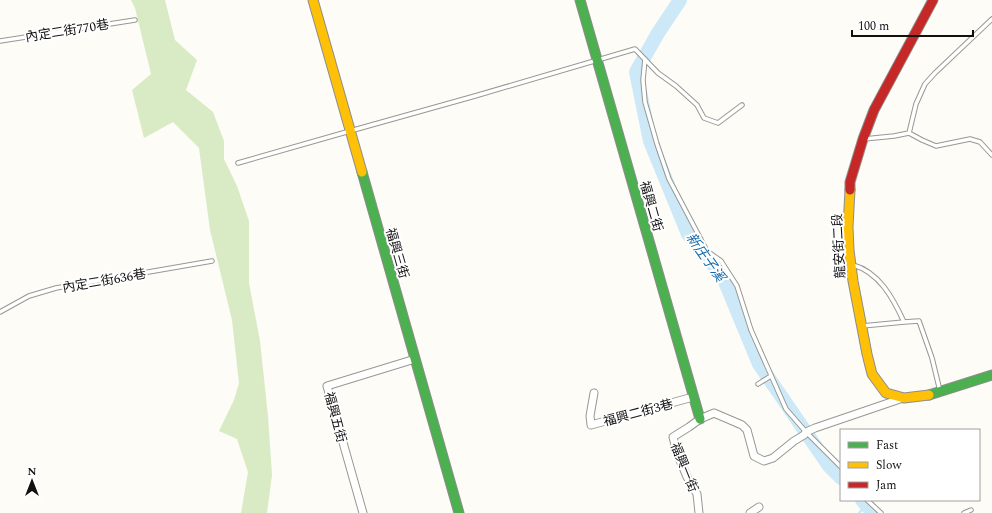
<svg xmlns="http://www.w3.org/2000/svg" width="992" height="513" font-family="Spectral,'Noto Sans TC',serif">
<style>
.forest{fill:#d8ebc4}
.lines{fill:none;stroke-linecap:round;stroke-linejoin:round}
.stream{stroke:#cde9f8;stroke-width:2.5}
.river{stroke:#cde9f8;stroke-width:14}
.lane-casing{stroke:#979795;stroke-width:5.5}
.street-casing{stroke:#979795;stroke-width:9}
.fast-casing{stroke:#8e8d8b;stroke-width:11}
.slow-casing{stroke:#8e8d8b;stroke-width:11}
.jam-casing{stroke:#8e8d8b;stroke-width:11}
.lane{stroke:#fffffe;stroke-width:3.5}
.street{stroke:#fffffe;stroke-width:7}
.fast{stroke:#4caf50;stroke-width:9}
.slow{stroke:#ffc107;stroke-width:9}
.jam{stroke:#c62828;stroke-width:9}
.labels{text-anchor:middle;stroke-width:4;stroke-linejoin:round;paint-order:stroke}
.street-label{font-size:13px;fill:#111;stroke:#fff}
.water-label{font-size:14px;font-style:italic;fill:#156aa8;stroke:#fff}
</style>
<rect width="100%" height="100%" fill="#fdfcf7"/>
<path class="forest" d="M131,0H165L175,40L197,60L186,90L213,112L224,141V159L237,186L249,221V283L260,341L268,416L272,475L267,513H241L248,472L237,439L219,431L234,400L239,383L232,320L210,230L199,148L173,122L144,138L132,90L151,74L135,8Z"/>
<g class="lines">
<path class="stream" d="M859,513L866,505"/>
<path class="river" d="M680,0L658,33L636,72L650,141L688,234L723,277L759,364L829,466L841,478
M862,500L873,513"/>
<defs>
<path id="lane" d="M0,41L135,20
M645,59L643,80L645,102L657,144L669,179L707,251L721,261L737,286L751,330L786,409L806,432L841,467
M909,133L916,104L925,84L935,73L992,19
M864,139L894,136L909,133L922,140L936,146L970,139L980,142L992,155
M238,163L350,131L475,96L635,49L658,73L676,86L697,105L704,118L718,123L742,105
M853,265C879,272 893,298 904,322
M0,312L29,296L56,288L212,261
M862,326L904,322L919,321L932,358L940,391
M758,384L771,376
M867,500L881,513
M964,513L971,510"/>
<path id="street" d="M594,393L590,416L591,425L693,397
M363,513L327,386L415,359
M699,513L697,494L687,477L677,453L673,437L689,427L700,419L714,413L742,425L747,430L754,456L764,461L773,458L794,441L804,435L806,432L815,428L903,398
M750,513L759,507"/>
<path id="fast" d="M580,0L700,419
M362,172L459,513
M929,395L992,375"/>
<path id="slow" d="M313,0L362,172
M850,190L848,227L849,250L853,281L867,354L872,374L886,393L904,398L929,395"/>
<path id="jam" d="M850,190V182L863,139L874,110L933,0"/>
</defs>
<use href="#lane" class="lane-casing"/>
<use href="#street" class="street-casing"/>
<use href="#fast" class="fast-casing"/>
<use href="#slow" class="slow-casing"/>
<use href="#jam" class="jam-casing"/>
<use href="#lane" class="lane"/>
<use href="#street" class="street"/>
<use href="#fast" class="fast"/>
<use href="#slow" class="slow"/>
<use href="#jam" class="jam"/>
</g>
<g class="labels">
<g class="street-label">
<text transform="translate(67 30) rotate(-9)" y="5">內定二街770巷</text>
<text transform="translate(652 206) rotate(74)" y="5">福興二街</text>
<text transform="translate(838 246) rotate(-93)" y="5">龍安街二段</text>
<text transform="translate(398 253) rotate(74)" y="5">福興三街</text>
<text transform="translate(104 280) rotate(-10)" y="5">內定二街636巷</text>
<text transform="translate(638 412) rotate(-15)" y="5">福興二街3巷</text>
<text transform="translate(336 417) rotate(75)" y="5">福興五街</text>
<text transform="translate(685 467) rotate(68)" y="5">福興一街</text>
</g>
<g class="water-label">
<text transform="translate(706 257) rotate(55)" y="5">新庄子溪</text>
</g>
</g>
<rect x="840" y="429" width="140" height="72" fill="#ffffff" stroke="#a0a0a0"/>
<rect x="848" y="442" width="20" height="6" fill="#4caf50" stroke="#a0a0a0"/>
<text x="876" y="449" font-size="12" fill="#111111">Fast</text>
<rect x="848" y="462" width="20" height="6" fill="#ffc107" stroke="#a0a0a0"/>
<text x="876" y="469" font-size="12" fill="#111111">Slow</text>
<rect x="848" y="482" width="20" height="6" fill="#c62828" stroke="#a0a0a0"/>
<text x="876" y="489" font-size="12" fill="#111111">Jam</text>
<g transform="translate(32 481)" stroke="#ffffff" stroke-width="3" paint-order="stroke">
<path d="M0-3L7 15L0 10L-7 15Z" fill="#111111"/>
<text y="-6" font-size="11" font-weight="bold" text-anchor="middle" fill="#111111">N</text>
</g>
<path d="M852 30v6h121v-6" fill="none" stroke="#111111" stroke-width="2"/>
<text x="858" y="30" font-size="12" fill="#111111" stroke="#ffffff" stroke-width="3" paint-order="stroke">100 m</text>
</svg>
